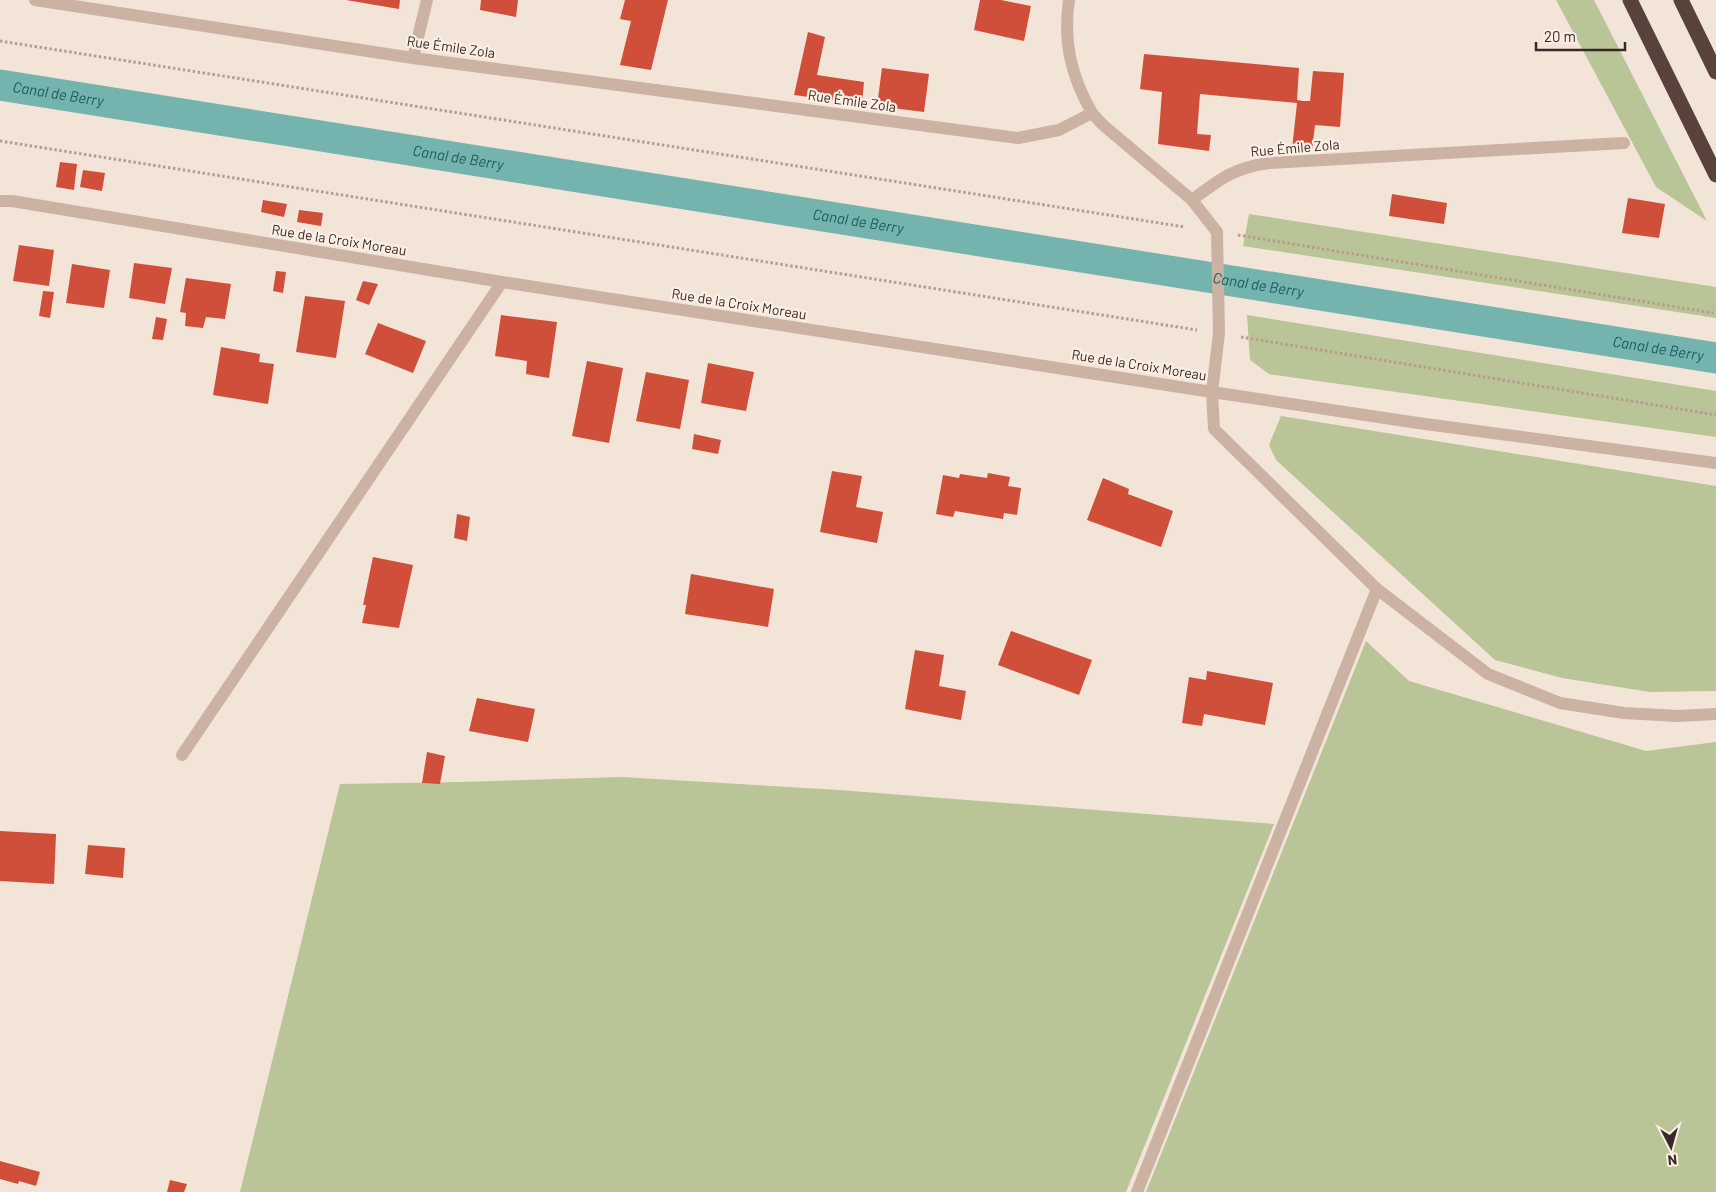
<svg xmlns="http://www.w3.org/2000/svg" width="1716" height="1192" font-family="Barlow,sans-serif">
<style>
.green{fill:#b9c497}
.lines{fill:none;stroke-linecap:round;stroke-linejoin:round}
.canal{stroke:#75b3af;stroke-width:31}
.building{fill:#d04f3a}
.path{stroke:#b89c8e;stroke-width:3;stroke-dasharray:2.5 2.5;stroke-linecap:butt}
.minor{stroke:#ccb2a3;stroke-width:12}
.highway{stroke:#59423c;stroke-width:15}
.labels{text-anchor:middle;stroke-width:4.5;stroke-linejoin:round;paint-order:stroke}
.street-label{font-size:14px;fill:#372a26;stroke:#fbefe5}
.water-label{font-size:15px;font-style:italic;fill:#185c5a;stroke:#fbefe5}
</style>
<rect width="100%" height="100%" fill="#f3e4d8"/>
<path class="green" d="M1556,0H1594L1707,221L1656,187Z
M1249,214L1716,287V318L1243,246Z
M1247,315L1716,391V437L1269,374L1250,360Z
M1281,416L1716,486V691L1650,692L1562,678L1495,660L1276,460L1269,445Z
M1366,641L1409,681L1646,751L1716,742V1192H1146Z
M622,777L839,790L1274,824L1126,1192H240L340,784L459,782Z"/>
<g class="lines">
<path class="canal" id="s1" d="M0,85L1716,358"/>
</g>
<path class="building" d="M346,0H400L399,9Z
M481,0H518L516,17L480,10Z
M625,0H668L651,70L620,65L631,21L620,19Z
M980,0H1001L1031,6L1024,41L974,30Z
M808,32L825,37L817,75L864,82L862,104L794,95Z
M1144,54L1299,68L1297,100L1303,101H1310L1313,71L1344,73L1340,127L1315,125L1312,150L1292,149L1297,103L1200,94L1197,134L1211,135L1209,151L1158,144L1162,92L1140,89Z
M882,68L929,74L924,112L877,106Z
M60,162L77,164L74,190L56,187Z
M83,170L105,173L102,191L80,187Z
M1392,194L1447,203L1444,224L1389,216Z
M1628,198L1665,204L1659,238L1622,233Z
M263,200L287,204L284,217L261,212Z
M299,210L323,213L321,226L297,222Z
M19,245L54,250L49,286L13,281Z
M134,263L172,268L165,304L129,298Z
M72,264L110,270L104,308L66,303Z
M276,271L286,272L283,293L273,291Z
M186,278L231,284L225,319L206,317L203,328L185,326L186,313L180,312Z
M363,281L378,284L369,305L356,300Z
M43,291L54,292L50,318L39,316Z
M305,296L345,301L336,358L296,352Z
M501,315L557,322L549,378L526,374L527,361L495,356Z
M156,317L167,319L163,340L152,339Z
M378,323L426,341L413,373L365,354Z
M221,347L260,354L259,362L274,364L268,404L213,395Z
M587,361L623,368L609,443L572,436Z
M708,363L754,372L746,411L701,403Z
M646,372L689,380L680,429L636,421Z
M694,434L721,440L718,454L692,449Z
M832,471L862,476L856,507L883,512L877,543L820,532Z
M988,473L1010,477L1008,486L1021,488L1017,515L1004,513L1003,519L955,511L953,517L936,514L943,475L959,478L960,474L987,478Z
M1103,478L1129,489L1128,494L1173,511L1161,547L1087,520Z
M457,514L470,517L467,541L454,538Z
M373,557L413,565L399,628L362,623L366,605H363Z
M691,574L774,589L768,627L685,614Z
M1011,631L1092,660L1079,695L998,665Z
M915,650L944,655L939,686L966,691L961,720L905,709Z
M1207,671L1273,683L1265,725L1204,714L1202,726L1182,723L1189,677L1206,680Z
M477,698L535,709L528,742L469,731Z
M427,752L445,756L440,784L422,783Z
M0,831L56,834L54,884L0,881Z
M88,845L125,848L123,878L85,874Z
M0,1161L40,1172L36,1186L19,1181L18,1184L0,1179Z
M170,1180L187,1184L184,1192H167Z"/>
<g class="lines">
<path class="path" d="M0,41L1185,227
M0,141L1197,330
M1238,235L1713,313
M1241,337L1716,415"/>
<path class="minor" d="M35,0L413,58L1018,138L1059,130L1092,113L1103,125L1192,200C1220,179 1233,168 1269,163L1624,143
M1069,0C1063,42 1071,76 1092,113
M413,58L427,0
M1192,200L1217,232L1219,333L1212,392L1418,423L1716,463
M0,201H12L502,282L1212,392L1214,429L1377,589L1488,674L1560,703L1624,713L1678,716L1716,714
M182,755L502,282
M1137,1192L1377,589"/>
<path class="highway" d="M1630,0L1716,175
M1681,0L1716,72"/>
</g>
<g class="labels">
<g class="street-label">
<text transform="translate(451 47) rotate(8)" y="5">Rue Émile Zola</text>
<text transform="translate(852 101) rotate(8)" y="5">Rue Émile Zola</text>
<text transform="translate(1295 148) rotate(-5)" y="5">Rue Émile Zola</text>
<text transform="translate(339 240) rotate(9)" y="5">Rue de la Croix Moreau</text>
<text transform="translate(739 304) rotate(9)" y="5">Rue de la Croix Moreau</text>
<text transform="translate(1139 365) rotate(9)" y="5">Rue de la Croix Moreau</text>
</g>
<g class="water-label">
<text dy="5" stroke="none"><textPath href="#s1" startOffset="59">Canal de Berry</textPath></text>
<text dy="5" stroke="none"><textPath href="#s1" startOffset="464">Canal de Berry</textPath></text>
<text dy="5" stroke="none"><textPath href="#s1" startOffset="869">Canal de Berry</textPath></text>
<text dy="5" stroke="none"><textPath href="#s1" startOffset="1274">Canal de Berry</textPath></text>
<text dy="5" stroke="none"><textPath href="#s1" startOffset="1679">Canal de Berry</textPath></text>
</g>
</g>
<g transform="translate(1671 1147) rotate(174)" stroke="#fbefe5" stroke-width="4" paint-order="stroke">
<path d="M0-4L9 19L0 12L-9 19Z" fill="#372a26"/>
<text y="-8" font-size="14" font-weight="bold" text-anchor="middle" fill="#372a26">N</text>
</g>
<path d="M1536 42v8h89v-8" fill="none" stroke="#372a26" stroke-width="2.5"/>
<text x="1544" y="42" font-size="15" fill="#372a26" stroke="#fbefe5" stroke-width="4" paint-order="stroke">20 m</text>
</svg>
